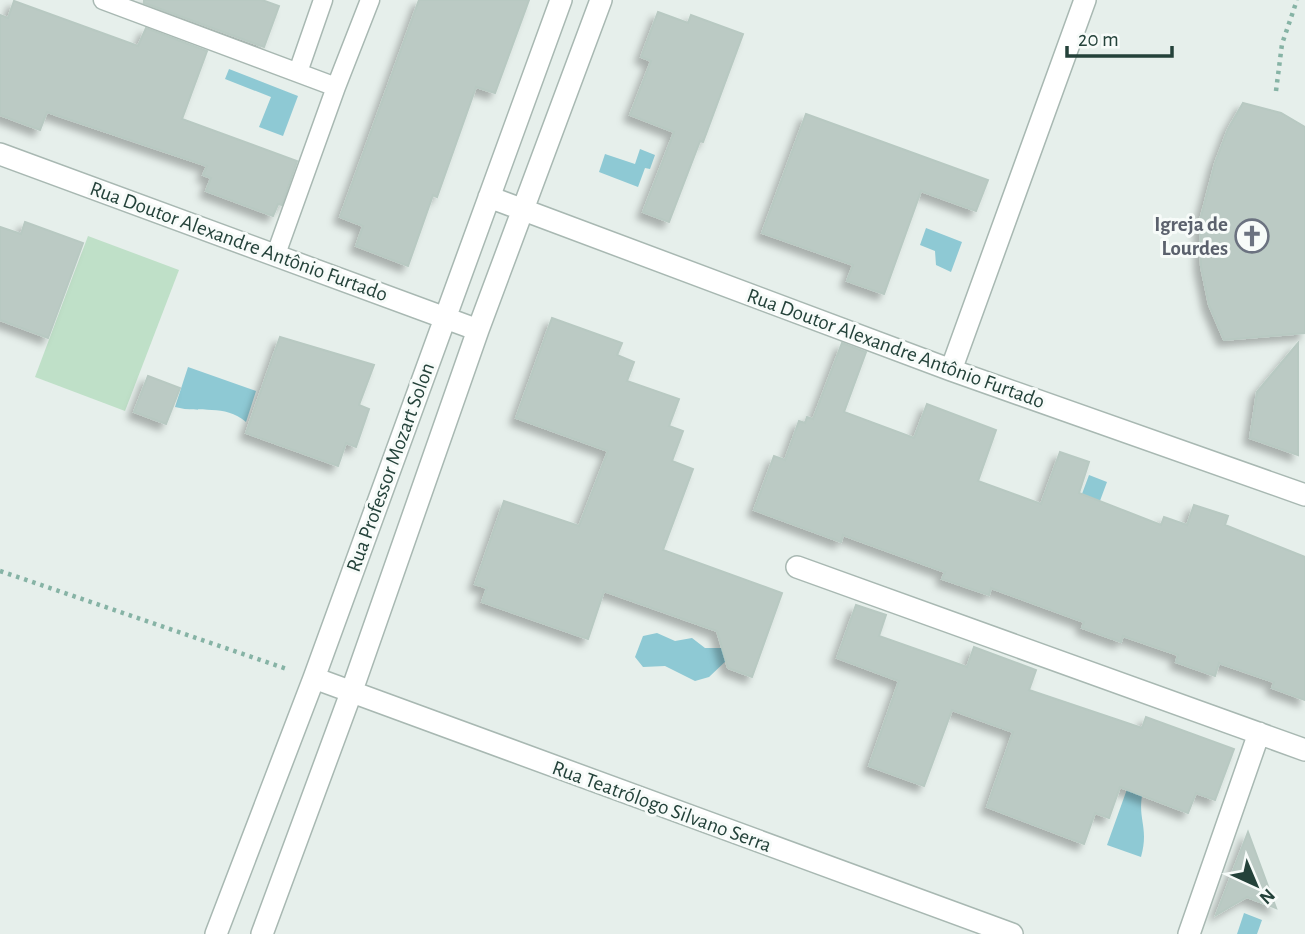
<svg xmlns="http://www.w3.org/2000/svg" width="1305" height="934" font-family="'Alegreya Sans',sans-serif">
<style>
.green{fill:#bfe0c8}
.water{fill:#8ec9d4}
.building{fill:#bbcac4;stroke:#b8c9c2;stroke-width:2;filter:url(#shadow)}
.lines{fill:none;stroke-linecap:round;stroke-linejoin:round}
.service-casing{stroke:#a8b8b2;stroke-width:21}
.minor-casing{stroke:#a8b8b2;stroke-width:24}
.path{stroke:#86b3a5;stroke-width:4.5;stroke-dasharray:3.5 5;stroke-linecap:butt}
.service{stroke:#fff;stroke-width:18}
.minor{stroke:#fff;stroke-width:21}
.labels{text-anchor:middle;stroke-width:6;stroke-linejoin:round;paint-order:stroke}
.worship-label{font-size:21px;font-weight:bold;fill:#5b616d;stroke:#f7fbf9;text-anchor:end}
.street-label{font-size:21px;fill:#24423a;stroke:#f7fbf9}
</style>
<defs>
<filter id="shadow"><feDropShadow dx="-6" dy="6" stdDeviation="3.5" flood-color="#0004"/></filter>
</defs>
<rect width="100%" height="100%" fill="#e6efeb"/>
<path class="green" d="M88,236L179,270L125,411L35,377Z"/>
<path class="water" d="M229,69L298,96L283,136L259,127L271,97L225,79Z
M640,149L655,155L650,169L645,168L638,187L599,172L605,154L635,164Z
M926,228L962,242L951,272L936,265L935,251L920,245Z
M188,367L256,391L246,422C224,403 201,414 175,407Z
M1089,475L1107,482L1094,517L1076,510Z
M657,633L675,641L692,638L705,648H725L728,659L709,677L695,681L665,666L643,667L635,657L643,636Z
M1140,753L1150,756L1136,794L1142,796C1138,820 1149,828 1141,857L1107,845Z
M1244,913L1262,920L1257,934H1237Z"/>
<path class="building" d="M144,0H262L279,6L264,47L144,3Z
M419,0H529L495,93L476,87L437,197L433,195L408,266L356,246L363,226L340,217Z
M14,1L138,46L146,28L207,51L182,119L297,161L282,205L278,204L273,216L206,191L211,178L203,175L207,166L47,112L40,130L0,115V15L8,18Z
M658,12L688,23L691,15L743,34L703,142L700,141L669,222L643,212L674,132L630,115L651,61L641,57Z
M1243,103L1281,113L1305,127V333L1224,340L1209,305L1201,267L1200,220L1215,163L1228,129Z
M806,114L988,180L976,211L921,191L884,294L847,281L853,265L762,233Z
M25,222L83,243L48,338L0,320V227L21,234Z
M552,318L622,343L617,355L634,362L627,381L679,399L669,426L683,431L672,461L693,469L663,550L782,593L752,677L728,668L717,631L604,591L588,639L482,602L487,588L475,584L504,501L579,526L608,451L516,418Z
M280,337L374,365L359,405L369,409L356,447L346,443L338,466L246,433Z
M842,343L866,352L844,412L914,438L927,404L996,430L978,481L1041,504L1060,452L1089,462L1079,493L1161,525L1164,517L1187,525L1194,505L1228,516L1225,525L1305,557V700L1272,688L1274,682L1219,663L1215,676L1176,662L1178,655L1123,636L1121,642L1082,628L1084,622L991,588L989,595L942,579L945,572L843,535L841,542L754,510L774,456L785,460L799,421L805,423L807,417L813,419Z
M1298,343V455L1250,438L1257,392Z
M148,376L180,388L166,424L134,412Z
M856,605L886,615L879,636L967,667L974,647L1036,670L1029,690L1142,728L1146,717L1234,749L1215,800L1196,793L1188,813L1120,787L1109,818L1095,813L1084,844L987,807L1013,732L952,710L924,786L869,766L899,681L837,658Z
M1248,832L1276,908L1247,897L1216,915Z"/>
<g class="lines">
<defs>
<path id="service" d="M103,0L336,87L276,254
M298,72L323,0
M336,87L370,0"/>
<path id="minor" d="M0,154L478,330
M489,197L951,370L1305,495
M951,370L1085,0
M797,567L1305,750
M314,678L1012,934
M216,934L314,678L561,0
M262,934L351,693L478,330L601,0
M1189,934L1259,733"/>
</defs>
<use href="#service" class="service-casing"/>
<use href="#minor" class="minor-casing"/>
<path class="path" d="M1276,91L1282,44L1297,0
M0,571L287,669"/>
<use href="#service" class="service"/>
<use href="#minor" class="minor"/>
</g>
<defs>
<symbol id="church-ring" viewBox="-11 -11 22 22"><circle r="9.5" fill="#f7fbf9" stroke="#6b7280" stroke-width="1.5"/><path d="M-1.2-6h2.4v3.5h3.3v2.4h-3.3V6h-2.4V-.1h-3.3v-2.4h3.3Z" fill="#6b7280"/></symbol>
</defs>
<g fill-rule="evenodd">
<use href="#church-ring" x="1233" y="217" width="38" height="38"/>
</g>
<g class="labels">
<g class="worship-label">
<text x="1228" y="231">Igreja de<tspan x="1228" dy="24">Lourdes</tspan></text>
</g>
<g class="street-label">
<text transform="translate(239 241) rotate(20)" y="7">Rua Doutor Alexandre Antônio Furtado</text>
<text transform="translate(896 348) rotate(20)" y="7">Rua Doutor Alexandre Antônio Furtado</text>
<text transform="translate(390 467) rotate(-70)" y="7">Rua Professor Mozart Solon</text>
<text transform="translate(662 806) rotate(20)" y="7">Rua Teatrólogo Silvano Serra</text>
</g>
</g>
<g transform="translate(1256 885) rotate(136)" stroke="#f7fbf9" stroke-width="5" paint-order="stroke">
<path d="M0-5L12 26L0 18L-12 26Z" fill="#24423a"/>
<text y="-10" font-size="19" font-weight="bold" text-anchor="middle" fill="#24423a">N</text>
</g>
<path d="M1067 46v10h105v-10" fill="none" stroke="#24423a" stroke-width="3.5"/>
<text x="1078" y="46" font-size="21" fill="#24423a" stroke="#f7fbf9" stroke-width="5" paint-order="stroke">20 m</text>
</svg>
